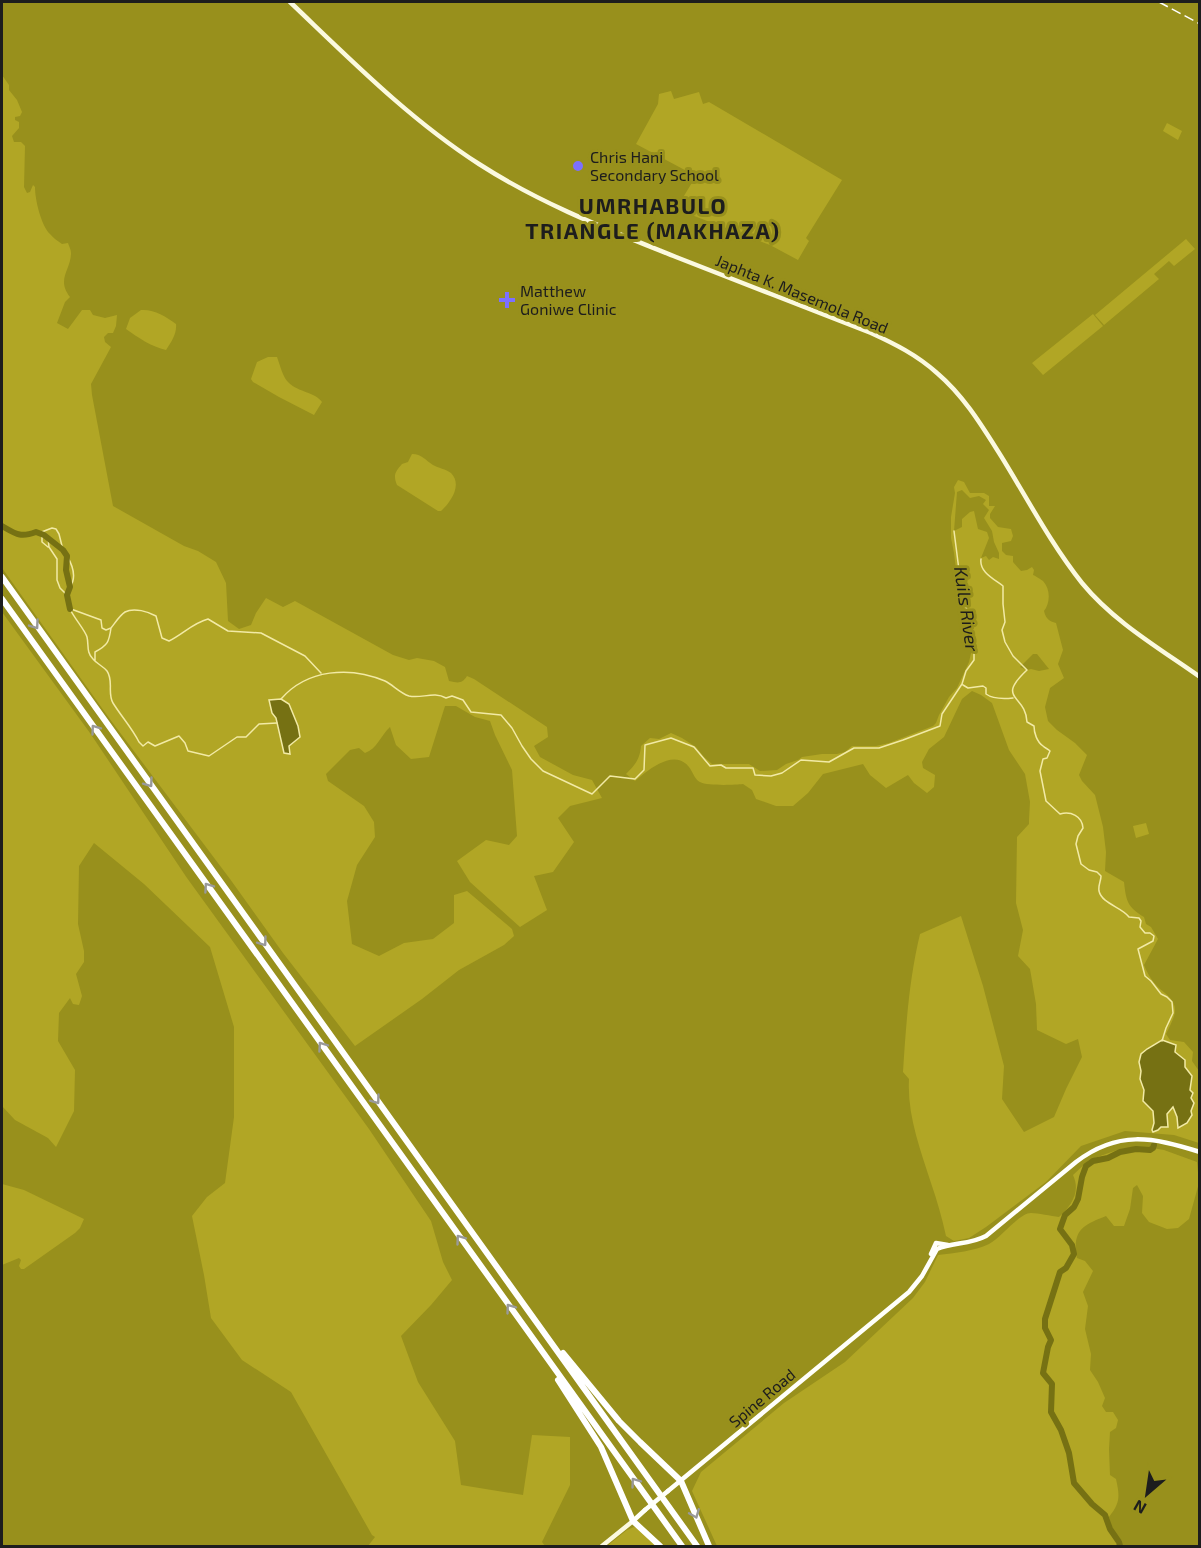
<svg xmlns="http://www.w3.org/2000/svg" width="1201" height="1548" font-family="'Exo 2',sans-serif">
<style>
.green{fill:#b1a625;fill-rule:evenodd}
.water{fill:#767113;stroke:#f2eaa5;stroke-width:1.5}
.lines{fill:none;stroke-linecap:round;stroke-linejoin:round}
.stream{stroke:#f2eaa5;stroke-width:1.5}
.river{stroke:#767113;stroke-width:6}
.secondary{stroke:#fbf9df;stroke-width:4.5}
.primary{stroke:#fffffa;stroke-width:4.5}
.motorway{stroke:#fff;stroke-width:6}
.rail{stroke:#fff;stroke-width:1.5;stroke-dasharray:10 4.5;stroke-linecap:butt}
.primary-bridge{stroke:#fffffa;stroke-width:4.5}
.oneway{stroke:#999}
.poi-dot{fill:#7c70ff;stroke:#98901c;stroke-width:2}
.labels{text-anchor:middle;stroke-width:6;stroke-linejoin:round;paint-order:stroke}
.poi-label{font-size:16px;fill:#1d1d1d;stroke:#98901c;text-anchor:start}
.street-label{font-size:16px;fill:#1d1d1d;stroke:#98901c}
.water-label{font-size:18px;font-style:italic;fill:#1c1c1a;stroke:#98901c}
.district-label{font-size:22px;font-weight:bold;letter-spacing:1.5px;fill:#1d1d1d;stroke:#98901c}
</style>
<rect width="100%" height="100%" fill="#98901c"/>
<path class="green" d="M2,75L9,85V90L17,100L22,112L20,116L15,117V120L19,122V128L12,136L14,142H21L25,146L24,187L27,193L30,192L33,185L35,187C35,200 41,225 50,234C53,238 58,241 62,244L68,243C69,246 71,250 71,253C71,270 56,279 70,297L65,302L57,323L68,329L82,310H90L93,315L105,318L117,315L116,326L113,333H108L104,337L105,342L111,347L91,384L92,395L113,506L184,546L198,551L216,562L226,583L228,621L239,629L251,625L256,613L266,598L283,607L295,601L393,655L409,660L417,658L434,661L445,667L449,681C458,683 462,684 467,676L474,679L547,727L548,737L534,746L540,757L573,775L592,780L602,798L570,806L558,818L574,842L553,872L534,876L547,910L520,927L470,882L457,861L486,840L509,845L517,836L512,770L495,735L490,721L475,717L456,706H445L429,757L411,759L396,745L390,727C381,735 377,749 365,753L359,748L350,750L326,774L328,781L364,806L374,822L375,837L357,865L347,901L352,944L379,956L404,943L433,939L454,923V895L467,891L512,929L514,936L504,945L459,970L422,999L355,1046L283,953L230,879L109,718L2,568V265H3L2,255ZM276,718L298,726L300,737L289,746L290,753L284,752Z
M671,91L674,99L699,92L703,104L709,102L842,180L806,238L809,241L798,260L770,245L676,209L696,176L636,144L658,104L659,94Z
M1167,123L1182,131L1178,140L1163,131Z
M1186,239L1195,249L1174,266L1169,261L1154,274L1159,279L1104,325L1095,315Z
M141,310C154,309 165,316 176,324C177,334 171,342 166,350C152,347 137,337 126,329L130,318Z
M1093,314L1103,326L1043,375L1032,363Z
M268,357H277C280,365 283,378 289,383C298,392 315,392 322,402L314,415L279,397L253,382L251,379L257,362Z
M412,454C422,454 425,460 433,465C438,468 446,469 451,473C463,485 450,503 441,511H438L397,485C393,475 395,472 402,464L408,462Z
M958,480L964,482L970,493H984L989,496V506H995L990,514V518L998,527L1011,529L1013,536L1011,541L1002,543V551L1006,555L1013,556V562L1021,571L1027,570L1032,567L1034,570L1033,575C1034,575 1042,580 1043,581C1051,590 1050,603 1044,611C1046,619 1049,621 1056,623L1063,650L1058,664L1064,678L1050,688L1045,707L1048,721L1057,730L1075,743L1087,755L1079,775L1082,781L1095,795L1103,827L1106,852L1105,871L1124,882C1126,900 1127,907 1144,917L1146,924L1151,927L1158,939L1144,965C1147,973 1153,983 1160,989C1169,996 1178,1003 1174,1016C1172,1022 1169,1028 1166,1034L1170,1040L1184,1042L1193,1052L1192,1061L1199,1071V1143L1174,1135L1125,1131L1081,1146L1046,1182L986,1227L969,1238L954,1241L946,1236C942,1218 937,1200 931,1183C920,1148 907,1115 909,1079L903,1072C906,1025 909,980 920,934L961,916L983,986L1004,1066L1002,1099L1024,1132L1054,1117L1066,1089L1082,1057L1078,1039L1066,1044L1037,1030L1036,1004L1030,969L1018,956L1023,930L1016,903L1017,837L1029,824V820L1030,802L1025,774L1009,750L992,703L981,695L972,691L962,699L944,737L929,749L922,762L923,768L935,775L934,787L927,793L914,783L908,775L886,788L870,775L863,764L823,774L808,793L793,806H776L756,799L752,790L743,784C735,785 707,786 700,782C695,780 693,772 689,767C674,748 648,770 635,781L626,774C635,765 640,759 641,746L650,738L659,739L671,733L682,738L696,747L704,757L712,764H749L760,771L777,770L786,764L798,760L802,757L822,754H837L845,752L852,746H876L889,743L933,726L936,723L939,715L949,697L957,688L969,662L972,649L964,605L959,594L954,553L951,538V517L955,493L954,487ZM962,490L970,498L979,496L986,500L983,504L989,510L984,518L992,531L994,542L999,553V559L993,557L989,560L986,556L981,558L989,538L987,532L978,529L974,511L970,512L962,519V527L954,531L957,492ZM1033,654H1037L1049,669L1039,671L1031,669L1027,670L1020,667ZM1175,1052L1185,1060V1067L1191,1084L1190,1090L1192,1106L1187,1123L1178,1128L1177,1117L1173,1106L1152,1130L1154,1123L1153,1111L1143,1101L1144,1090L1140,1079L1141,1071Z
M2,612L90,733L187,878L369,1129L431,1221L443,1262L452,1280L431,1305L401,1336L418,1382L455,1441L461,1485L523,1495L532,1435L570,1437V1485L542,1542L545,1546H368L375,1537L372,1535L291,1392L242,1360L211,1318L204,1275L192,1216L207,1197L225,1183L234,1117V1027L210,947L144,884L94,843L79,866L78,924L84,951V962L76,974L82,996L79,1005L73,1004L70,998L59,1013L58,1041L75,1070L74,1111L56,1147L48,1138L15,1120L2,1106Z
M1146,823L1149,834L1136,838L1133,826Z
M1146,1147L1164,1150L1197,1162L1199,1183L1189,1219L1178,1228L1167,1229L1149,1222L1142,1213L1143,1196L1137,1185L1133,1188L1130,1209L1124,1226H1114L1106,1216C1083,1225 1072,1230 1077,1258L1085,1261L1093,1271L1083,1292L1088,1306L1085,1329L1091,1354L1090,1370L1098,1382L1105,1398L1102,1406L1106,1412H1113L1118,1420L1116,1428L1110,1432L1109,1449L1110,1475L1116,1479C1120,1497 1120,1503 1109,1517L1112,1529L1122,1541V1546H717L692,1491L701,1472L784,1403L845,1362L913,1298L925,1282L938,1255C955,1253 974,1251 989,1244C1001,1238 1019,1213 1031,1213C1038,1213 1051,1216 1059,1217C1071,1206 1081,1192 1073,1175L1089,1160L1120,1149Z
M2,1184L24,1190L84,1219L80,1228L75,1233L24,1269H21L19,1266L21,1260L19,1258L2,1265Z
M634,1527L637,1528L657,1546H607L627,1530Z"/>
<path class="water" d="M281,699L289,704L298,726L300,737L289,746L290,754L284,753L276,718L272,713L269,700Z
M1162,1040L1176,1045L1175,1052L1185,1060V1067L1192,1076L1190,1090L1193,1093L1191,1098L1194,1103L1191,1111L1192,1115L1187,1123L1178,1128L1177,1117L1173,1107L1167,1114L1168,1127H1161L1158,1130L1153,1132L1152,1130L1154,1123L1153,1111L1143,1101L1144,1090L1140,1079L1141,1071L1139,1062L1141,1054L1147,1049Z"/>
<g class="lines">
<path class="stream" d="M39,533L52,528L56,529L59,534L63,550
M42,535V542L48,547
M48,538L49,547L57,559V580L60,588L67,595
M67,556C73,566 77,577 70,587
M981,559C979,572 994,579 1003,586V604L1005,622L1002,630L1005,642L1013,656L1027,670C995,700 1026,694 1027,722L1034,726C1034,733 1037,742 1043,746C1045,748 1048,749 1050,751L1047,758L1043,759L1040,771L1046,801L1060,814C1071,811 1082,816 1083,828L1078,836L1076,844L1081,864L1089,870L1097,872L1101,876C1101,881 1098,885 1099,891C1102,904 1122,907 1129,917L1139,918L1141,921L1140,927L1145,933H1150L1154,936L1153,941L1138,949L1145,976L1151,981L1161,994L1167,997L1172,1002L1173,1013L1166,1028L1162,1041
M70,609C74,618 85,630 87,637C89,645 86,652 93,659C97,664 103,666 107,671C114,681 107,693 113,703C121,716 132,728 139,742L143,746L148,742L155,746L179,736L185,743L188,751L209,756L237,737H246L259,724L277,723
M71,609L101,620L102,628L106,630L111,628C109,642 108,645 95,652V661
M111,628C115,623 120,615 125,612C134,607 149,612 156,616L162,638L169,641C183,634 193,623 208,619L228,631L261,633L305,656L321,673
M963,685L968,688L983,686L986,688V694C993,699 1004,699 1013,698
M281,699C307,669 350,666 385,681C393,685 400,693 409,696C421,699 434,691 446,698L452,696L463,700L471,712L501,715L512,728L522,746L531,759L543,771L592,794L610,776L635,779L644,770L645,745L671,738L694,747L710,766L721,765L726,768H753L755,775L771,776L782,773L801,760L829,762L854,748H879L903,740L940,726L942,714L962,684L966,671L974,660V644L960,578L954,531"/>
<path class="river" d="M2,526C16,534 20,538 36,532L44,535L63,550L67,556L66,570L70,587L67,595L70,609
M1120,1546L1119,1542L1110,1529L1105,1515L1092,1504L1074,1483L1069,1453L1061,1430L1051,1412L1052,1384L1043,1373L1048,1347L1051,1340L1045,1328V1319L1060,1272L1066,1268L1074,1254L1072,1245L1060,1229L1065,1215L1074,1207L1078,1199L1082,1177L1086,1166L1093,1161L1108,1158L1120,1152L1136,1149L1150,1150L1153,1148L1154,1145"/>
<path class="secondary" d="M290,2C350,59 409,119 479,164C541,204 609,230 676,257C741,282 806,308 871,333C895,344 917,355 937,373C964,396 982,426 1001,456C1027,498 1051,544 1082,583C1114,622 1159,648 1200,677
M602,1546L633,1521"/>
<path class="primary" d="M931,1254L936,1243L948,1245
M668,1491L909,1292L922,1276L937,1249C953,1242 969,1245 986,1236L1076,1162C1118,1130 1152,1137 1200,1152
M633,1521L645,1510"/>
<path class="motorway" d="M2,577L697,1546
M2,599L682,1546
M563,1353L619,1421L640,1442L681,1481L709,1546
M558,1380L601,1447L633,1521L660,1546"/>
<path class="rail" d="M1159,2L1200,24"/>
<path class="primary-bridge" d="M645,1510L668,1491"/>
</g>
<defs><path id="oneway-chevron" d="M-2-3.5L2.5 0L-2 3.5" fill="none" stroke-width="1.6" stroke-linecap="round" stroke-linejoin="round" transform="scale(1.5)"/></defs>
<g class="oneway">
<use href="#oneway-chevron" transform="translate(35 625) rotate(55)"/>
<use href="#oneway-chevron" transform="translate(95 729) rotate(-126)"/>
<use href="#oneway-chevron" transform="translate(149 783) rotate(54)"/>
<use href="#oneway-chevron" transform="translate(208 887) rotate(-125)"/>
<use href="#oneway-chevron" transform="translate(263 942) rotate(54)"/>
<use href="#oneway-chevron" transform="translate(322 1046) rotate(-125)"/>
<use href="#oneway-chevron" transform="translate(376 1100) rotate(54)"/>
<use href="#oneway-chevron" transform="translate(460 1239) rotate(-126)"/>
<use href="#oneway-chevron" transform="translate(510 1308) rotate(-126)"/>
<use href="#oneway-chevron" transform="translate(635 1482) rotate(-126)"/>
<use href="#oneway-chevron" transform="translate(695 1514) rotate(68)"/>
</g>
<g class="poi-dot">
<circle cx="578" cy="166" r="6"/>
<path d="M504 291h6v6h6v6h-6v6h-6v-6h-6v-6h6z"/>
</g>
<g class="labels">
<g class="poi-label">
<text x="590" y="163">Chris Hani<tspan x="590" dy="18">Secondary School</tspan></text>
<text x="520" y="297">Matthew<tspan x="520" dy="18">Goniwe Clinic</tspan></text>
</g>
<g class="street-label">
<text transform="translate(802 294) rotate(22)" y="6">Japhta K. Masemola Road</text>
<text transform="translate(762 1398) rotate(-40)" y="6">Spine Road</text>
</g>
<g class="water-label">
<text transform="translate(966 609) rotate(82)" y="6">Kuils River</text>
</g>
<g class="district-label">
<text x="653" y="214">UMRHABULO<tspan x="653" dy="25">TRIANGLE (MAKHAZA)</tspan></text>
</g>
</g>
<rect width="1201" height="1548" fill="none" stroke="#1d1d1d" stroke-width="6"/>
<g transform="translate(1147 1494) rotate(209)" stroke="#98901c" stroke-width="4.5" paint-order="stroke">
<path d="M0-4.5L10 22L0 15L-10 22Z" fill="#1d1d1d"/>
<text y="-9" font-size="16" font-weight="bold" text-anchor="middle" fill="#1d1d1d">N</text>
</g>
</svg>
